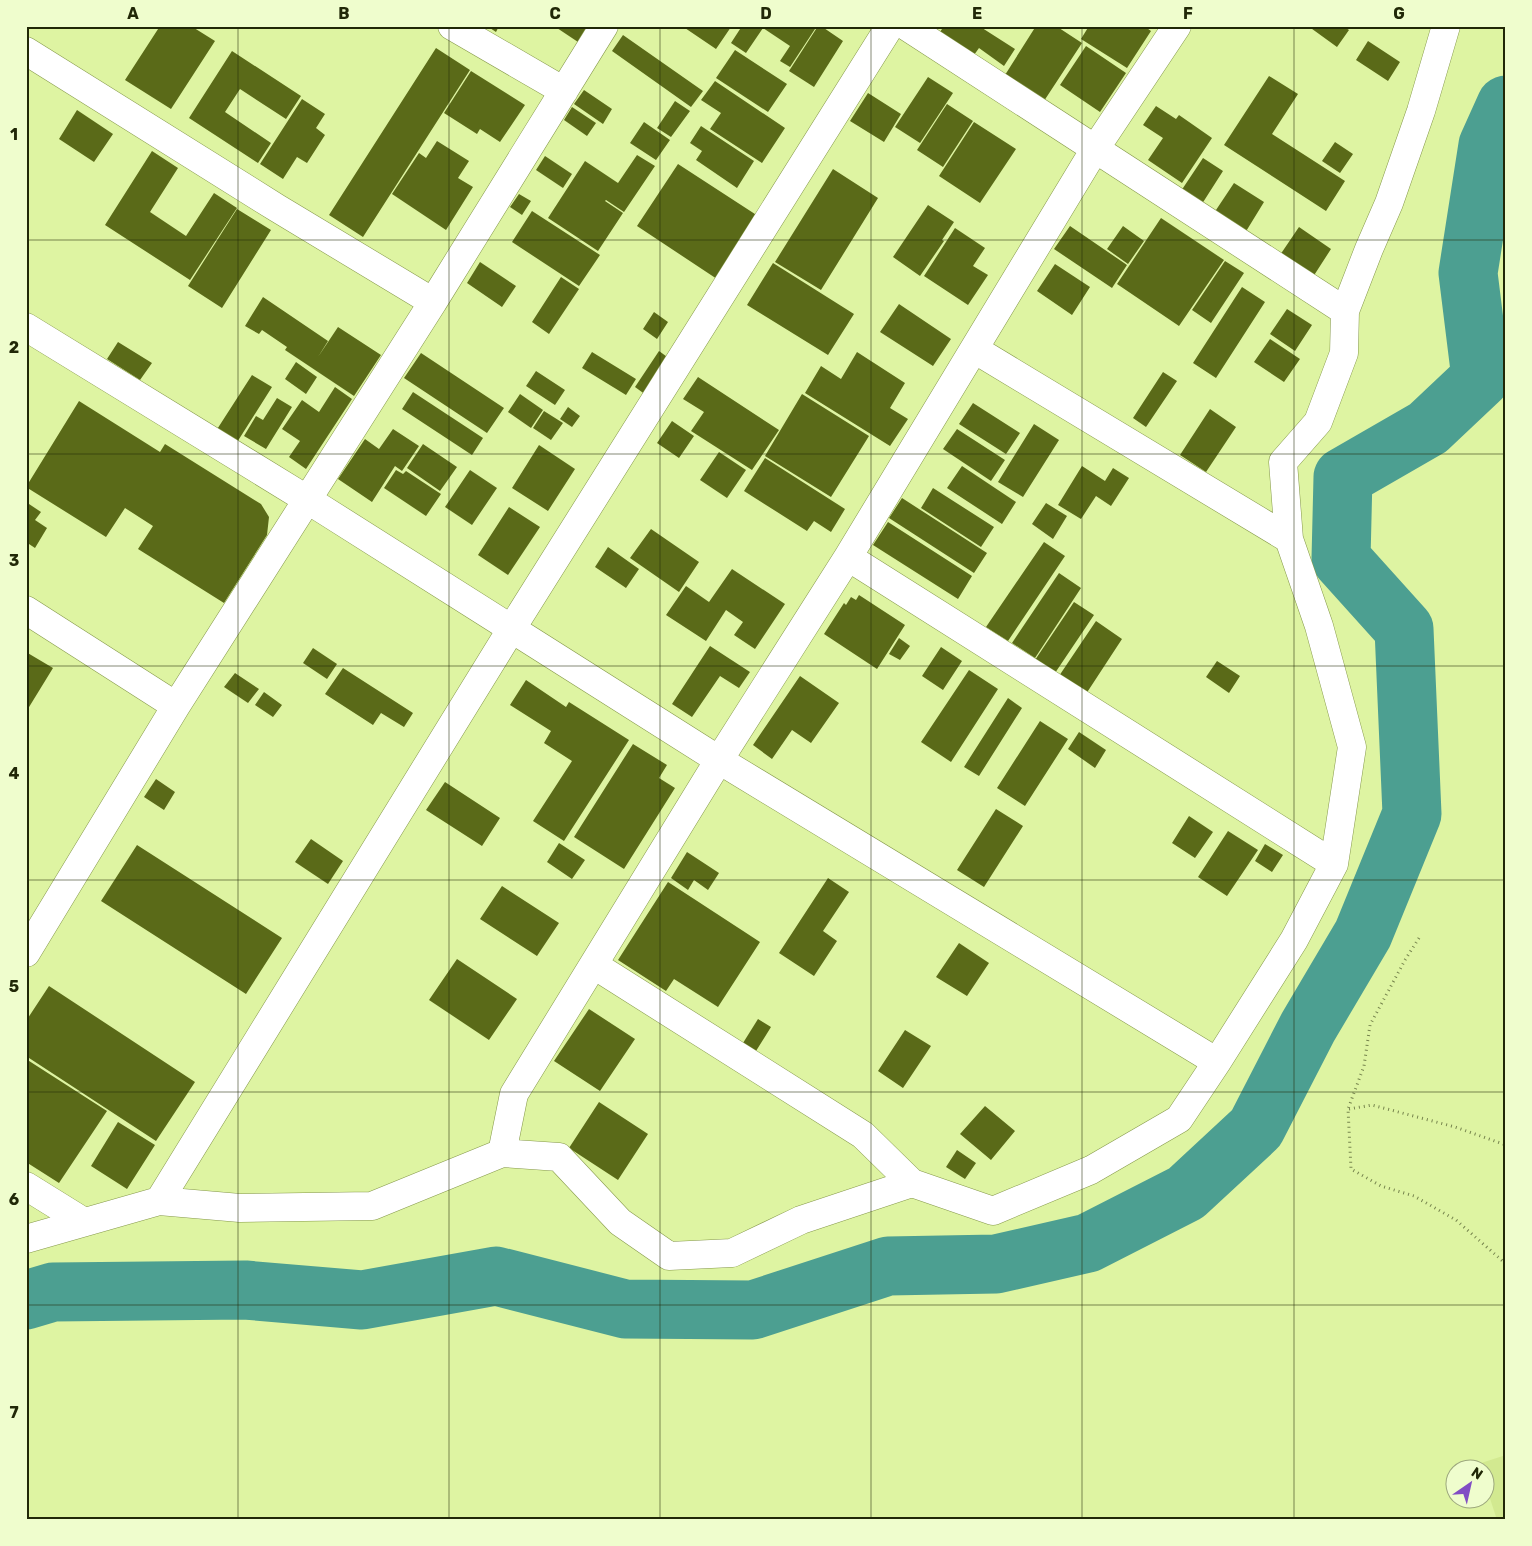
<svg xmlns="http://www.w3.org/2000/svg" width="1532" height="1546" font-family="Rubik,sans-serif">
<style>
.built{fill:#d2e990}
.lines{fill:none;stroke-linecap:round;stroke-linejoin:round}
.river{stroke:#4c9f91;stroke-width:59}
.building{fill:#5a6a18}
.minor-casing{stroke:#86994b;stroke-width:29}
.path{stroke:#76844d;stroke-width:3;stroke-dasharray:1 4;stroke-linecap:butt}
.minor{stroke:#fff;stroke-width:28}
.grid{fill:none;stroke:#212807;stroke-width:1;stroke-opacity:0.55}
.neatline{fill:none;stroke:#212807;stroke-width:2}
.grid-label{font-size:16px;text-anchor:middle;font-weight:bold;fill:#212807}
</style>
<rect width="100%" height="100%" fill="#def4a2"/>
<path class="built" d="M1506,1455V1520H1497L1485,1483L1484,1468H1480L1478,1464Z"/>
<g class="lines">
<path class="river" d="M26,1300L53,1292L245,1290L362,1300L496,1276L625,1309L753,1310L888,1266L996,1264L1088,1243L1186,1193L1256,1128L1308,1027L1363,934L1412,814L1404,629L1341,559L1343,477L1428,428L1481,378L1468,273L1488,145L1506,105"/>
</g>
<path class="building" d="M160,26H191L215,41L171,109L125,80Z
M487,26H499L496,32Z
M554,26H588L578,42Z
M682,26H730L731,27L716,49Z
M742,26H811L815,29L790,67L780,61L790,46L763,28L746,53L731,43Z
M818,26H821L843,41L814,87L789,71Z
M944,26H979L1015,49L1004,66L979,48L974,55L940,32Z
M1036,26H1056L1082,43L1044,101L1005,75Z
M1089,26H1144L1151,31L1127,68L1081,39Z
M1308,26H1343L1349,30L1337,47Z
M623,35L703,91L691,107L612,51Z
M1368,41L1400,62L1388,81L1356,60Z
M1086,46L1126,73L1100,112L1060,85Z
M436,48L470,70L363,237L329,215Z
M735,50L787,84L768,112L716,78Z
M232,51L301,96L286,119L240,89L225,112L271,143L258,163L189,118Z
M471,71L525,105L500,142L480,129L477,134L444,113Z
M1269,76L1298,94L1272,134L1345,181L1326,211L1224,145Z
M928,77L953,93L920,143L895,127Z
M715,81L785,128L762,163L710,129L721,113L701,100Z
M584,90L612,109L603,124L574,104Z
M868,93L901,114L884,142L850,121Z
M302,99L325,114L316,128L325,135L307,163L297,157L283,179L260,164Z
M675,101L690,111L671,137L657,128Z
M947,104L973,121L943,167L917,150Z
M1156,106L1176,119L1179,115L1212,138L1182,183L1148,160L1163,138L1143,125Z
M572,107L596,123L587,136L564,120Z
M77,110L113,134L94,162L59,139Z
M644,122L670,140L656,160L630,143Z
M974,122L1016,149L980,203L939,176Z
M701,126L754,161L737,188L696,160L702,151L690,143Z
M437,141L469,161L458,178L473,187L446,230L392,194L419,153L426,158Z
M1335,142L1353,154L1340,173L1322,161Z
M152,151L178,168L150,212L186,236L214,193L237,208L190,280L105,225Z
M637,155L655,166L624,212L606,200L605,201L623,213L598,251L548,218L585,161L618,183Z
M545,156L572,174L563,188L536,170Z
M1203,158L1223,171L1200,207L1179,194Z
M678,164L758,216L717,279L637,226Z
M833,169L878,198L821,290L775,262Z
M1234,183L1264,202L1245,233L1214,213Z
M519,194L531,201L522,215L510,207Z
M928,205L954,222L942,240L944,241L920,276L893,257Z
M237,209L271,230L222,308L188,286Z
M532,211L600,255L579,286L512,242Z
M1161,218L1224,260L1179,326L1117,284Z
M1070,226L1127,265L1112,288L1054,249Z
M1123,226L1144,241L1128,264L1107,249Z
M1299,227L1331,249L1311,280L1278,258Z
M955,228L985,248L973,266L988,275L968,305L924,276Z
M1225,261L1244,273L1211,323L1192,310Z
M480,262L516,286L502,307L467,283Z
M773,263L854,314L828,355L747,305Z
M1055,264L1090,287L1072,315L1037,291Z
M561,277L579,289L549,334L532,322Z
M1242,287L1265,302L1216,378L1193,363Z
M263,297L328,341L318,357L338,327L381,355L354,396L285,350L287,347L262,330L259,334L245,326Z
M899,304L951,339L933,366L880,332Z
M1287,309L1312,325L1295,351L1270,334Z
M654,312L668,322L657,339L643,329Z
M1270,339L1300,359L1284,382L1254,362Z
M118,342L152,363L140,380L107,359Z
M659,351L670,359L646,395L635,387Z
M592,352L636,379L626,395L582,368Z
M857,352L905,383L890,408L908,419L890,446L805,393L821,366L841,379Z
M421,353L504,408L487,433L404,378Z
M296,362L317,377L306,394L285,379Z
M536,371L565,390L555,405L526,386Z
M1163,372L1177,381L1146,427L1133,418Z
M252,375L272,387L234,447L214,434Z
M698,377L779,430L752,470L691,431L704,412L683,399Z
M335,387L352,399L306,469L289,457L300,441L282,429L302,400L319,412Z
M413,392L483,438L472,455L402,409Z
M520,394L543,410L531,428L508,412Z
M802,394L869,436L831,497L765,456Z
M277,398L292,407L266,449L244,436L256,416L263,420Z
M79,401L160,452L165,444L261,504L269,517L267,535L224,603L138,549L153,526L125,508L106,537L26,487Z
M973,403L1020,433L1006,454L959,424Z
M568,407L580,416L572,427L560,419Z
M1210,409L1236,427L1206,472L1180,455Z
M544,411L563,423L551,440L533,428Z
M672,421L694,436L679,458L657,443Z
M1034,424L1059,440L1023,497L998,482Z
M393,429L419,446L402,471L395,466L372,502L338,479L365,439L379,449Z
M957,429L1005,460L991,481L943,449Z
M423,444L457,467L440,491L407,468Z
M539,445L575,469L548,511L512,488Z
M719,452L746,470L727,498L700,480Z
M765,458L845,509L831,532L814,521L807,531L744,491Z
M962,466L1016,502L1002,524L947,488Z
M1082,466L1105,481L1113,468L1129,478L1111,506L1096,496L1081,519L1058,505Z
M396,470L403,474L406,471L441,494L426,516L384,488Z
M470,470L497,488L472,525L445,507Z
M933,488L994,527L981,547L921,508Z
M902,498L987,553L974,573L889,518Z
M26,502L41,512L35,520L47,528L35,548L26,542Z
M1046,503L1067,516L1053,539L1032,524Z
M509,507L540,527L508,575L478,555Z
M888,522L972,576L958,599L873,545Z
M651,529L699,562L679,592L630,558Z
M1044,542L1065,556L1008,641L986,627Z
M608,547L639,569L626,588L595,567Z
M732,569L785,604L755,649L734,635L743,622L726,610L706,641L666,615L686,586L709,602Z
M1059,573L1081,588L1035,658L1012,643Z
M859,595L905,625L877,669L824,634L844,603L846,605L851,597L856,600Z
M1074,602L1094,615L1055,673L1035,660Z
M1096,621L1122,639L1086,694L1059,676Z
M899,638L910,646L900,660L889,654Z
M710,646L750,672L739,688L720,676L692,717L672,704Z
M941,647L962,661L943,690L922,676Z
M313,648L337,664L327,679L303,663Z
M26,652L53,668L26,712Z
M1217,661L1240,676L1229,693L1206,677Z
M343,668L413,713L404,727L381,713L373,725L325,694Z
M969,670L998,689L951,762L921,742Z
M235,673L259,689L248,703L224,687Z
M800,676L839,703L811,743L792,730L772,759L753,745Z
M526,680L566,707L569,702L629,740L564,841L533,821L572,761L544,743L551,731L510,705Z
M264,692L282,705L273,717L255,705Z
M1008,698L1022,708L979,776L964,767Z
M1040,721L1068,739L1025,806L997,788Z
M1079,732L1106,750L1095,768L1068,749Z
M633,744L667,765L659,778L675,788L624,869L574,837Z
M156,779L175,792L164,810L144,797Z
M445,782L500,818L482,846L426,810Z
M996,809L1023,826L984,887L957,870Z
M1189,816L1213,832L1195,858L1172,843Z
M1228,831L1258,850L1227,896L1198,877Z
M311,839L343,861L328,884L295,862Z
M559,843L585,860L572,879L547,862Z
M1265,844L1283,855L1272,872L1255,861Z
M137,845L282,938L246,994L101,901Z
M687,852L719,873L708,890L694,880L688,890L671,878Z
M828,878L849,892L823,931L837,941L814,976L779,953Z
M668,882L760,942L718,1007L674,979L666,991L618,960Z
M502,886L559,923L537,956L480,919Z
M959,943L989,963L967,996L936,977Z
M457,959L517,999L489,1040L429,1000Z
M49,986L195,1082L156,1141L26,1056V1021Z
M589,1009L635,1039L600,1091L554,1061Z
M758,1019L771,1027L756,1051L743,1043Z
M905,1030L931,1046L903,1088L878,1071Z
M26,1059L107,1111L59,1183L26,1162Z
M599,1102L648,1134L618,1180L569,1148Z
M985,1106L1015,1131L991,1160L960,1134Z
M118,1122L155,1145L127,1189L91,1166Z
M957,1150L976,1163L965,1179L946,1167Z"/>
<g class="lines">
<defs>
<path id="minor" d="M452,26L564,91
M906,26L1345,311
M26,51L277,208L433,302L604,26
M26,327L308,500L719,760L1217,1062
M974,349L1289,539
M848,557L1334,864
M26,610L176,706
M26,953L176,706L433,302
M594,965L863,1135L912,1183L993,1211L1091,1170L1179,1119L1217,1062L1294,940L1334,864L1352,747L1319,626L1289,539L1283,462L1318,422L1344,353L1345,311L1369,249L1389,203L1421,111L1446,26
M502,1153L514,1094L719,760L848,557L1095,149L1177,26
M26,1186L84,1222
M159,1201L512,628L890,26
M26,1239L159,1201L240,1208L372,1206L502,1153L559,1157L620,1222L669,1256L732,1253L801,1220L912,1183"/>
</defs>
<use href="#minor" class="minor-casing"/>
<path class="path" d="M1419,938L1405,960L1370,1025L1364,1066L1348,1109L1351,1169L1381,1186L1414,1196L1456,1220L1506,1264
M1349,1109L1372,1105L1455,1127L1506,1145"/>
<use href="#minor" class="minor"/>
</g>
<path class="grid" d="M238,26V1520M449,26V1520M660,26V1520M871,26V1520M1082,26V1520M1294,26V1520M26,240H1506M26,454H1506M26,666H1506M26,880H1506M26,1092H1506M26,1305H1506"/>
<rect width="1532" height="1546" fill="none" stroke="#effdcd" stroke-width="55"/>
<g transform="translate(1470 1484) rotate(34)"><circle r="24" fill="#effdcd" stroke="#9da87e"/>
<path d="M0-4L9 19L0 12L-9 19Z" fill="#814dc4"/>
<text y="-8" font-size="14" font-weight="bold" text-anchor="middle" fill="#212807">N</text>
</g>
<rect x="28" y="28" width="1476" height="1490" class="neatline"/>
<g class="grid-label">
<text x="133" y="19">A</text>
<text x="344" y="19">B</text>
<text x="555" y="19">C</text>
<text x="766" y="19">D</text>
<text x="977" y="19">E</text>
<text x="1188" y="19">F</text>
<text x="1399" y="19">G</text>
<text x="14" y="140">1</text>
<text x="14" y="353">2</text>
<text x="14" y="566">3</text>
<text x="14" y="779">4</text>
<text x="14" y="992">5</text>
<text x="14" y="1205">6</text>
<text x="14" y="1418">7</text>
</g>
</svg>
